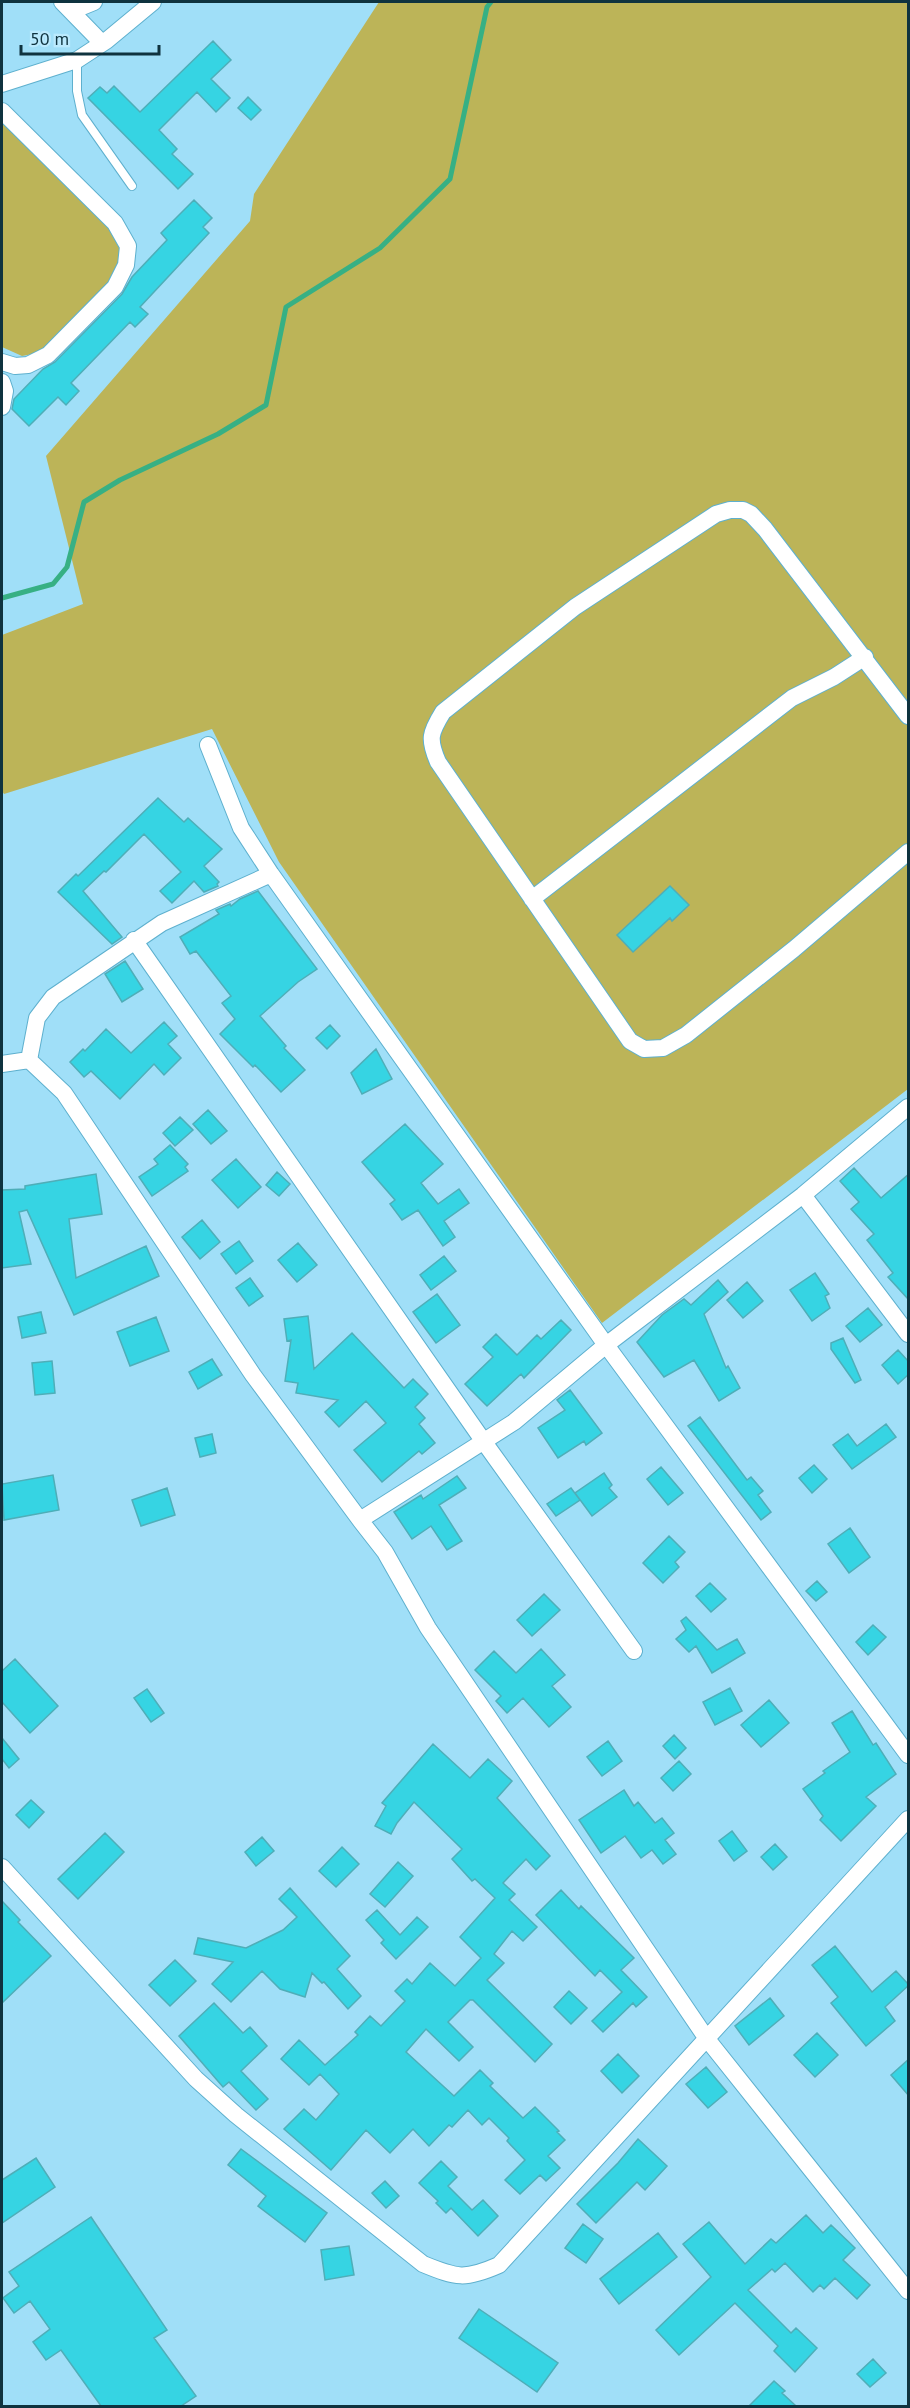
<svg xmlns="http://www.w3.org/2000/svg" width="910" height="2408" font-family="'PT Sans',sans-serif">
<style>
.green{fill:#bcb458}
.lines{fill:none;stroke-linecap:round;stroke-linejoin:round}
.stream{stroke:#37b084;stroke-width:5}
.building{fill:#36d4e3;stroke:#4eaeb8;stroke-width:1.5}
.lane-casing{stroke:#5eb0ce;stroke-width:10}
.street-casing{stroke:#5eb0ce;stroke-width:18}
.lane{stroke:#fff;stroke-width:8}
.street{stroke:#fff;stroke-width:16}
</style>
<rect width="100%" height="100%" fill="#a0dff8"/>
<path class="green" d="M379,2H908V1089L602,1323L279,862L212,729L4,794L2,791V635L83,604L46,456L250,221L254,194Z
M2,117L110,229L122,254L116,277L43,352L22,356L2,347Z"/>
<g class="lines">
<path class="stream" d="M2,598L53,584L67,567L84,502L120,480L218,434L266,405L286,307L380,248L450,179L487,7L491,2"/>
</g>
<path class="building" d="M213,41L231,60L211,79L230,98L216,112L197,92L159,130L177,149L172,154L193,174L178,189L88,98L100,87L107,93L114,86L140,112Z
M248,97L261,110L251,120L238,108Z
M194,200L212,218L203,227L209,233L140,307L148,314L135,327L130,322L71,383L79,391L66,405L58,397L29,426L12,409L14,399L43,369L55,362L122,294L132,277L167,240L161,233Z
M158,798L184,822L188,818L222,849L204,866L219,882L217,884L218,886L204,892L194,881L172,903L160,891L181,872L144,834L106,872L104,871L83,891L122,937L112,944L58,892L76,874L78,876Z
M670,886L689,905L672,921L670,918L633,952L617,935Z
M258,891L317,969L298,982L260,1016L286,1046L284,1048L305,1070L281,1092L255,1065L253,1067L220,1034L235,1019L222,1003L231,996L196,951L190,954L180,937L219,914L216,910L230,904L231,906L240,899Z
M125,961L143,989L122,1002L105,974Z
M164,1022L177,1036L168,1044L181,1058L164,1075L154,1064L120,1099L91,1071L84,1077L70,1062L83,1049L85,1051L106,1029L131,1053Z
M330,1025L340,1036L327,1049L316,1038Z
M376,1049L392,1079L362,1094L351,1073Z
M208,1110L227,1131L211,1144L193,1124Z
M180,1117L193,1130L175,1146L163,1133Z
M405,1124L443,1164L421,1183L438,1204L459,1189L469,1203L444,1221L455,1237L443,1246L418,1210L402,1220L390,1204L395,1200L362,1162Z
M170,1145L188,1164L185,1167L188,1171L152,1196L139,1177L158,1164L154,1159Z
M236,1159L261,1187L238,1208L212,1180Z
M854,1168L881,1198L909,1174V1300L888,1277L893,1273L867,1240L874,1234L851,1209L859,1202L840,1181Z
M277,1172L290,1184L279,1196L266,1185Z
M96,1174L102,1214L69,1219L76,1278L146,1246L159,1276L74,1315L27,1210L19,1212L31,1264L2,1268V1190L25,1189V1186Z
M202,1220L220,1242L200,1259L182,1237Z
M239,1241L253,1261L236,1274L221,1254Z
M298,1243L317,1265L297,1282L278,1260Z
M444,1256L456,1271L431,1290L420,1275Z
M815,1273L829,1294L825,1296L830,1308L812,1321L790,1290Z
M250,1278L263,1296L249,1306L236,1288Z
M718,1280L728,1292L704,1314L726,1368L728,1366L740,1388L719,1401L694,1360L664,1377L637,1342L662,1315L684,1299L691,1305Z
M747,1282L763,1301L743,1318L727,1300Z
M437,1294L460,1325L436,1343L413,1312Z
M868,1308L882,1325L860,1342L846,1326Z
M41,1312L46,1333L22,1338L18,1317Z
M308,1316L314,1369L352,1333L404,1388L413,1379L428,1394L415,1407L425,1418L419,1424L435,1443L422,1454L419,1451L382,1482L354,1450L386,1423L366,1401L339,1427L325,1412L338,1400L296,1393L298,1383L285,1381L291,1340L287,1341L284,1319Z
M156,1317L169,1351L130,1366L117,1332Z
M561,1320L571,1330L524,1378L521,1374L487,1406L465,1384L493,1357L483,1347L496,1334L517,1355L537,1335L541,1339Z
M843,1338L861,1380L855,1383L831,1349V1343Z
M898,1350L909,1362V1374L898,1384L882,1365Z
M212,1359L222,1375L198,1389L189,1372Z
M52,1361L55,1393L35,1395L32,1363Z
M570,1390L602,1433L586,1445L584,1441L558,1458L538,1428L565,1410L557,1400Z
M700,1417L747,1480L751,1477L763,1491L758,1495L771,1512L761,1520L688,1426Z
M886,1424L896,1437L852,1469L833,1445L848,1434L857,1446Z
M212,1434L216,1453L200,1457L195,1438Z
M814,1465L827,1479L812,1493L799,1478Z
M661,1467L683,1493L668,1505L647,1479Z
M604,1473L612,1485L609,1488L617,1497L592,1516L575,1493Z
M53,1475L59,1510L4,1520L2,1484Z
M457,1476L466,1488L439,1505L462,1541L447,1550L431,1526L412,1539L394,1512L421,1495L423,1499Z
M167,1488L175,1515L141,1526L132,1500Z
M571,1488L580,1500L556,1516L547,1504Z
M850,1528L870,1557L849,1573L828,1544Z
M669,1536L685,1552L675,1562L679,1567L663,1583L643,1563Z
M817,1581L827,1592L816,1601L806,1591Z
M710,1583L726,1599L711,1612L696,1596Z
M544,1594L560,1610L532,1636L517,1620Z
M686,1617L717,1650L737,1639L745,1653L712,1673L696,1646L689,1652L676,1639L686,1630L681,1621Z
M873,1625L886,1637L868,1655L856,1642Z
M541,1649L565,1675L552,1686L571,1707L549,1727L523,1698L507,1713L496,1701L501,1696L475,1670L494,1651L516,1673Z
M15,1659L58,1706L30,1733L2,1702V1671Z
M730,1688L742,1711L715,1725L703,1702Z
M147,1689L164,1713L151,1722L134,1698Z
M769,1700L789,1723L761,1747L741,1725Z
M852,1711L873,1745L876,1743L896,1774L866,1797L876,1806L841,1841L820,1820L823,1816L803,1789L825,1773L823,1771L850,1752L832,1723Z
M674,1735L686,1748L675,1759L663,1746Z
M2,1738L19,1759L9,1768L2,1759Z
M608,1741L622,1761L602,1776L587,1757Z
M433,1744L470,1778L488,1759L512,1781L497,1798L550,1856L536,1870L526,1859L503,1883L515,1894L509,1900L537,1927L523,1941L512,1931L494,1954L504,1963L487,1980L552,2044L535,2062L473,2000H470L448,2022L473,2047L459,2061L426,2029L406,2052L454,2096L480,2070L493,2083L490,2086L523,2118L535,2107L559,2131L557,2132L565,2140L548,2156L560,2168L546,2181L540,2175L520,2194L505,2180L525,2160L507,2141L509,2138L489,2118L482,2125L468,2110L452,2127L449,2125L429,2146L413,2129L390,2153L366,2130L331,2170L284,2129L304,2109L316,2120L339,2094L320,2074L309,2085L281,2059L299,2040L325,2065L358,2035L355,2032L370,2016L381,2026L405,2001L395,1991L407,1979L412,1984L430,1963L455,1986L481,1958L460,1937L495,1898L475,1879L472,1881L452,1859L462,1849L414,1802L397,1823L391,1834L375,1826L386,1806L382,1803Z
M679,1761L691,1774L673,1791L661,1778Z
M624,1790L634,1806L638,1802L655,1823L662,1818L674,1833L665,1840L676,1854L663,1864L652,1850L641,1858L625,1836L601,1853L579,1820Z
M31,1800L44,1812L29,1828L16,1815Z
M732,1831L747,1851L734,1861L719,1841Z
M105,1833L124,1852L78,1899L58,1879Z
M262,1837L274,1851L256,1866L245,1852Z
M775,1844L787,1857L773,1870L761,1857Z
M342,1847L359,1864L336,1887L319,1871Z
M398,1862L413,1876L385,1907L370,1894Z
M290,1888L350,1956L337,1969L361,1996L348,2009L324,1982L322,1983L312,1973L305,1997L280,1989L262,1971L231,2002L212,1984L233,1962L194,1954L198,1938L246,1948L283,1930L297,1917L279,1899Z
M561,1890L579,1909L581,1906L634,1958L621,1970L647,1997L636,2007L633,2003L603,2032L592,2021L622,1992L600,1970L595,1976L536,1915Z
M2,1901L20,1920L18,1922L51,1956L2,2003Z
M377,1910L400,1935L417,1917L428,1927L396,1959L381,1943L384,1940L366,1920Z
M835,1946L872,1992L896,1971L909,1985L885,2007L895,2021L866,2046L831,2003L838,1997L812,1965Z
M175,1960L196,1981L170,2006L149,1985Z
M569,1991L587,2008L571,2024L554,2007Z
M770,1998L784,2016L749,2045L735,2026Z
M214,2003L243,2033L250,2027L267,2046L241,2071L268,2099L256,2110L229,2082L223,2087L179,2036Z
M817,2033L838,2055L815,2077L794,2055Z
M618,2054L639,2076L622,2093L601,2071Z
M909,2059V2096L891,2075Z
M706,2067L727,2092L708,2108L686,2084Z
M638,2139L667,2166L645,2190L637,2182L596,2223L577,2204L618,2163Z
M241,2149L327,2213L305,2242L258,2206L266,2196L228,2165Z
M36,2158L55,2187L2,2223V2180Z
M441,2161L457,2177L448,2186L472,2210L483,2200L498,2216L478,2236L451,2208L446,2213L436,2203L438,2201L419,2183Z
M385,2181L399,2196L386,2208L372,2193Z
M806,2215L823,2233L831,2225L855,2248L843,2260L870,2285L857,2299L835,2278L824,2289L820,2285L813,2292L785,2263L775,2272L772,2269L748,2290L791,2333L796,2328L817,2348L795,2372L774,2351L778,2346L735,2303L679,2355L656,2330L711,2277L683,2244L709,2222L745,2264L771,2239L776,2243Z
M91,2217L167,2330L154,2338L196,2396L181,2406H101L61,2350L46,2360L33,2342L50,2329L30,2301L14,2313L3,2298L19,2286L9,2272Z
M583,2224L603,2239L586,2263L565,2248Z
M658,2233L677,2257L619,2304L600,2279Z
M349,2246L354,2275L325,2280L321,2250Z
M479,2309L558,2363L537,2392L459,2338Z
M873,2359L886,2373L870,2387L857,2374Z
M774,2381L785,2391L782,2393L796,2406H749Z"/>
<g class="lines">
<defs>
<path id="lane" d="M77,60V91L82,115L132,186"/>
<path id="street" d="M62,2L102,43
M72,11L94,2
M2,84L77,60L106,41L153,2
M2,111L115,223L128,246L126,265L115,287L48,355L28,365L15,366L2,362
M2,382L5,391L2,407
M908,716L765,529L751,514L743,510H730L716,514L575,607L443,712C430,733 428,739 438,762L630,1041L644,1049L663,1048L686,1035L794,949L908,852
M208,745L241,828L271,874L606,1345L908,1755
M532,899L792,698L834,677L865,657
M134,940L484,1442L634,1651
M29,1060L37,1018L53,997L162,923L271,874
M2,1064L29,1060L64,1093L253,1375L360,1520
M908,1107L803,1195L606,1345L514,1422L360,1520L385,1552L428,1628L707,2039L908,2291
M803,1195L908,1334
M2,1867L196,2079L236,2115L423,2264C457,2278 465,2280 499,2265L908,1819"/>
</defs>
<use href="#lane" class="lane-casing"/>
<use href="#street" class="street-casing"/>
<use href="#lane" class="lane"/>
<use href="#street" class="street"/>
</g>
<rect width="910" height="2408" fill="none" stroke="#0f333f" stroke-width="6"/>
<path d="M21 45v9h138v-9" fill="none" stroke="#0f333f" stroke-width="3"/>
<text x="30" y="45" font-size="18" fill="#0f333f" stroke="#bbeafd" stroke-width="4.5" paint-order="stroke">50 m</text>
</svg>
